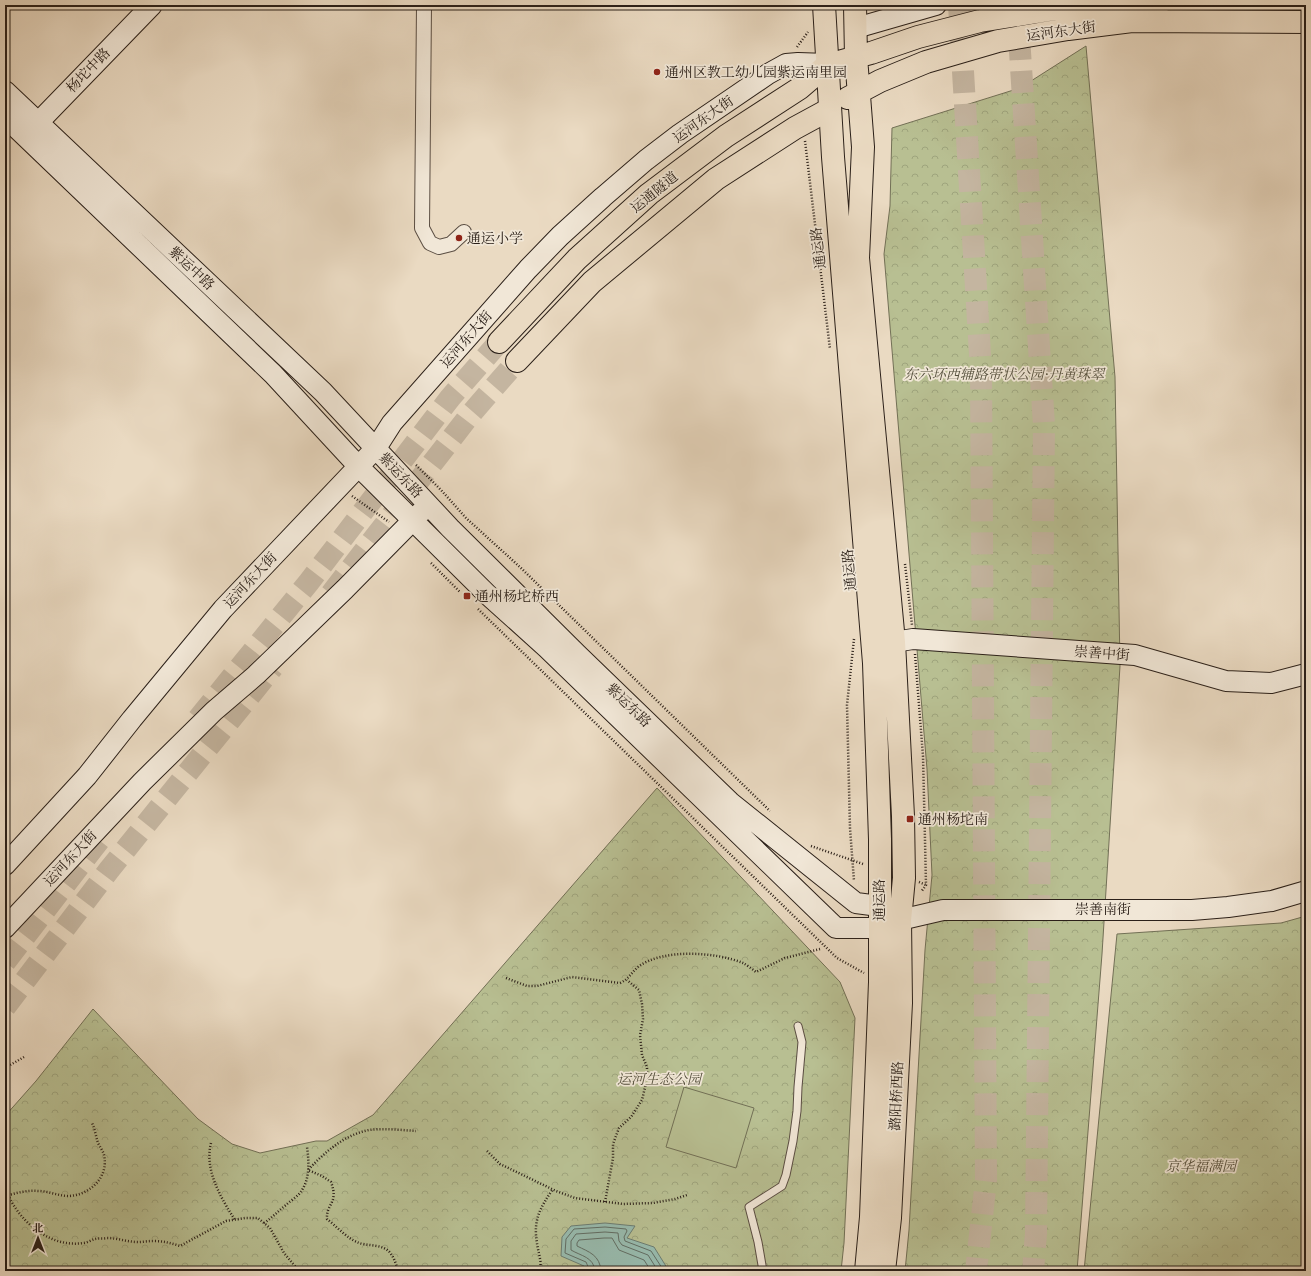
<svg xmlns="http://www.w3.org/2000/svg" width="1311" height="1276" font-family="Cardo,'Noto Serif SC',serif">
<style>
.park{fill:url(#park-crowns);stroke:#727056}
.pitch{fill:#b8bf92;stroke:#727056}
.water{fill:#98bbae;stroke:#6c7d72}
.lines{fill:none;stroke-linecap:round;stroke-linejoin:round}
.shore{stroke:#626e64;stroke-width:1}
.highway-tunnel{stroke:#c4b5a0;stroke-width:22;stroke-dasharray:22 11;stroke-linecap:butt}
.lane-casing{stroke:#5b4e43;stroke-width:9}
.street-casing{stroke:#5b4e43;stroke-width:16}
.secondary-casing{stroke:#2b2019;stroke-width:22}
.primary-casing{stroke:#2b2019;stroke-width:24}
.highway-casing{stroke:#2b2019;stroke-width:24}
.path{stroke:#2b2019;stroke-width:2.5;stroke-dasharray:1 2;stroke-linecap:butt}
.lane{stroke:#f1e7d7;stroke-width:7}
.street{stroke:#f1e7d7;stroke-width:14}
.secondary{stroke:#f1e7d7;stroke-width:20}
.primary{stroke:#eadac2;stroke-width:22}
.highway{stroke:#eadac2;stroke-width:22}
.poi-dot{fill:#8f2418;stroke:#f1e7d7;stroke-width:1.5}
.labels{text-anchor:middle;stroke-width:3.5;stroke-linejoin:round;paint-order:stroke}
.street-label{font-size:14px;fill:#2b2019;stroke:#f1e7d7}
.poi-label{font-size:14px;fill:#2b2019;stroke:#f1e7d7;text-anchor:start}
.park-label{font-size:14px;font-style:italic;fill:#55503d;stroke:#f1e7d7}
</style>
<defs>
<pattern id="park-crowns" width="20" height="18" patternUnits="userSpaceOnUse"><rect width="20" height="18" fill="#b8bf92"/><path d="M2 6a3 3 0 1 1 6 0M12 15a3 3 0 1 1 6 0" fill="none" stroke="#9ea47d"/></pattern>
</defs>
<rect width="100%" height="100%" fill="#eadac2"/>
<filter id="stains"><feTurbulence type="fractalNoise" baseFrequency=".005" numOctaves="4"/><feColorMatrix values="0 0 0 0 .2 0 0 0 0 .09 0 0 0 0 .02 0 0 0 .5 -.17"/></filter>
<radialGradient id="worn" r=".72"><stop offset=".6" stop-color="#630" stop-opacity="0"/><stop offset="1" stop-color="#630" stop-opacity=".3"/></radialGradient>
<path class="park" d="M1086,46L1115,377L1120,666L1102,954L1077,1271H905L909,1230L925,950L932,875L927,769L884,254L890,206L892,128L1020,88Z
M657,788L840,982L855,1018L844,1243L841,1271H5V1116L36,1081L93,1009L198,1119L232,1144L260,1153L316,1141H327L373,1115Z
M1306,916V1271H1084L1117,934L1281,923Z"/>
<path class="pitch" d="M684,1087L754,1108L736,1168L666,1147Z"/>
<path class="water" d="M605,1223L635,1226L627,1238L654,1247L669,1271H587L584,1266L561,1256L562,1237L571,1226Z"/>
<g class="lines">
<path class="shore" d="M590,1271L586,1262L565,1253L566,1239L574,1229L605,1227L626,1229L627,1231L624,1237L625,1241L651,1251L664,1271
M595,1271C594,1257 581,1256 571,1250V1241L576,1234L605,1232L618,1233L619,1241L622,1245L648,1255L658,1271
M601,1271C600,1255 589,1252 577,1246V1243L579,1240L604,1238H612L619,1250L644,1260L651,1271"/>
<path class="highway-tunnel" d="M959,5L981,371L986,1180L976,1271
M1017,5L1044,425L1036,1233L1033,1271
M331,594L469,416L517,361
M198,719L309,582L450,398L499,342
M5,962L104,834
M5,1007L109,870L273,667"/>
<defs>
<path id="lane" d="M763,1271L758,1242L749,1207L782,1186L786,1175L793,1141L797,1111L798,1087L802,1042L798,1026"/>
<path id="street" d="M424,5L422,228L430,243L439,247L451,244L464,232"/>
<path id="secondary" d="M856,28L936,5
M5,91L323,392L450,528L577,654L730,802L856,903L879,906L900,920L943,910H1192L1228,907L1272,901L1306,891
M5,117L273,374L359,467L487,594L547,648L836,928H879
M29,132L152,5
M894,642L913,639L1135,655L1226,681L1271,683L1306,674
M5,865L87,776L132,719L223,609L376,448L392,423L528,269L560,236L603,197L646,160L680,134L768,74L786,64L798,63L828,64
M5,928L142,782L214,711L256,675L345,589L422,511"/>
<path id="primary" d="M824,5L833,157L874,663L880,839V982L871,1217L866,1271
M855,5L856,57L863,147L858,258L894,642L903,816L904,878L900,920L901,1003L890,1218L884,1271
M842,61L871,53L918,37L980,21L1055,9L1158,5
M848,98L880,81L926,62L998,41L1068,29L1132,21L1306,22"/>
<path id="highway" d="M499,342L577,259L649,194L726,136L800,88L828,64
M517,361L592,282L716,179L795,128L830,109"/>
</defs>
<use href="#lane" class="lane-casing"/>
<use href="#street" class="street-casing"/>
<use href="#secondary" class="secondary-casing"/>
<use href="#primary" class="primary-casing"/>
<use href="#highway" class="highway-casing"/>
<path class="path" d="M797,47L808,32
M805,141L830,349
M416,465L441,490L466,518L521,568L770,811
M352,496L389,522
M431,563L460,592
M905,564L912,625
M478,609L837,958L864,973
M854,639L847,705L850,828L854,881
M915,654L923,756L925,840L926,885L921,892
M811,846L863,864
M919,882L926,885
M506,978L527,986H537L572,977L620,983C629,979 631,973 638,967C663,948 716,952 743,963C747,965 752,969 756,972L785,958L820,949
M5,1068L24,1057
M211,1143C204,1170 221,1198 235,1220
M487,1151L500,1164L556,1191L575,1198L623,1204L653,1203L675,1199L687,1195
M8,1195C21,1223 51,1248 83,1243C87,1243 91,1240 95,1239C99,1238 103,1239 107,1238C118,1238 127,1242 138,1242C143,1242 148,1241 153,1241C163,1241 171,1243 180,1246L226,1221L245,1218H258L270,1228L284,1253L299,1271
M5,1196C16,1193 27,1190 38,1191C49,1191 58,1196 69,1196C90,1195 109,1177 104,1155C103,1151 100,1147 98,1143C96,1137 95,1129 92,1123
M605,1202L613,1158V1144L619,1128L631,1117L642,1100L647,1079V1067L642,1055L640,1035L643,1019L642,1004L639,990L627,980
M264,1223C272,1218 278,1211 286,1205C291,1200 299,1196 302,1190C310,1178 309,1161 307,1147
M399,1271C396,1266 395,1259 391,1254C384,1243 367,1247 357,1242C348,1239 335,1225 327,1219C326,1203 339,1204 331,1182L322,1176L308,1170C325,1152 344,1135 369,1130C384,1128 401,1130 416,1131
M540,1271C542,1261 538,1252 537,1243C533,1220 540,1208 553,1189"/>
<use href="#lane" class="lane"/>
<use href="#street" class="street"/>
<use href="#secondary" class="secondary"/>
<use href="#primary" class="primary"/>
<use href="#highway" class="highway"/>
</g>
<g class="poi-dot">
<circle cx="657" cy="72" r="4"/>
<circle cx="459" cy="238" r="4"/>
<rect x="463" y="592" width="8" height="8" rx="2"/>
<rect x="906" y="815" width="8" height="8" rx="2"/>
</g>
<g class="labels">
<g class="street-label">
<text transform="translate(1061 31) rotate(-8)" y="5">运河东大街</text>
<text transform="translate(88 70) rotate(-46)" y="5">杨坨中路</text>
<text transform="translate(703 119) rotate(-35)" y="5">运河东大街</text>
<text transform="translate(654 192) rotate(-39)" y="5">运通隧道</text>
<text transform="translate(818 248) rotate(-97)" y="5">通运路</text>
<text transform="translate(192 268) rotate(43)" y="5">紫运中路</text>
<text transform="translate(466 339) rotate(-49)" y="5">运河东大街</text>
<text transform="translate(401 475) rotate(47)" y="5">紫运东路</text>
<text transform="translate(849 570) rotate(-95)" y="5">通运路</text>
<text transform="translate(250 580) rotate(-47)" y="5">运河东大街</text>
<text transform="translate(1102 653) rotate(4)" y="5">崇善中街</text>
<text transform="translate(629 705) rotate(44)" y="5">紫运东路</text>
<text transform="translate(70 858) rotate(-47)" y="5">运河东大街</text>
<text transform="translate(879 900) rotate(-90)" y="5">通运路</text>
<text x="1103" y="914">崇善南街</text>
<text transform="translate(896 1096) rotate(-87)" y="5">潞阳桥西路</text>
</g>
<g class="poi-label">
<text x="665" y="77">通州区教工幼儿园紫运南里园</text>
<text x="467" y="243">通运小学</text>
<text x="475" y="601">通州杨坨桥西</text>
<text x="918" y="824">通州杨坨南</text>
</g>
<g class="park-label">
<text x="1004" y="379">东六环西辅路带状公园·丹黄珠翠</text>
<text x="659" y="1084">运河生态公园</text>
<text x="1201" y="1171">京华福满园</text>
</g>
</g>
<rect width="1311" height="1276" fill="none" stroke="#eadac2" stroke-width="20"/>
<rect x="6" y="6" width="1299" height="1264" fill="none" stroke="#2b2019" stroke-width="2"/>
<rect x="10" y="10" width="1291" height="1256" fill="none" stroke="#2b2019"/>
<g transform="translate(38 1238)" stroke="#f1e7d7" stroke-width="3" paint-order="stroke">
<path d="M0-3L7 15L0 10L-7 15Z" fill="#2b2019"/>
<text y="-6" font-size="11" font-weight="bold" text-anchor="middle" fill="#2b2019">北</text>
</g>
<rect width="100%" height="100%" filter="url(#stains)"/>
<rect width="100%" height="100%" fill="url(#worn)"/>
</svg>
